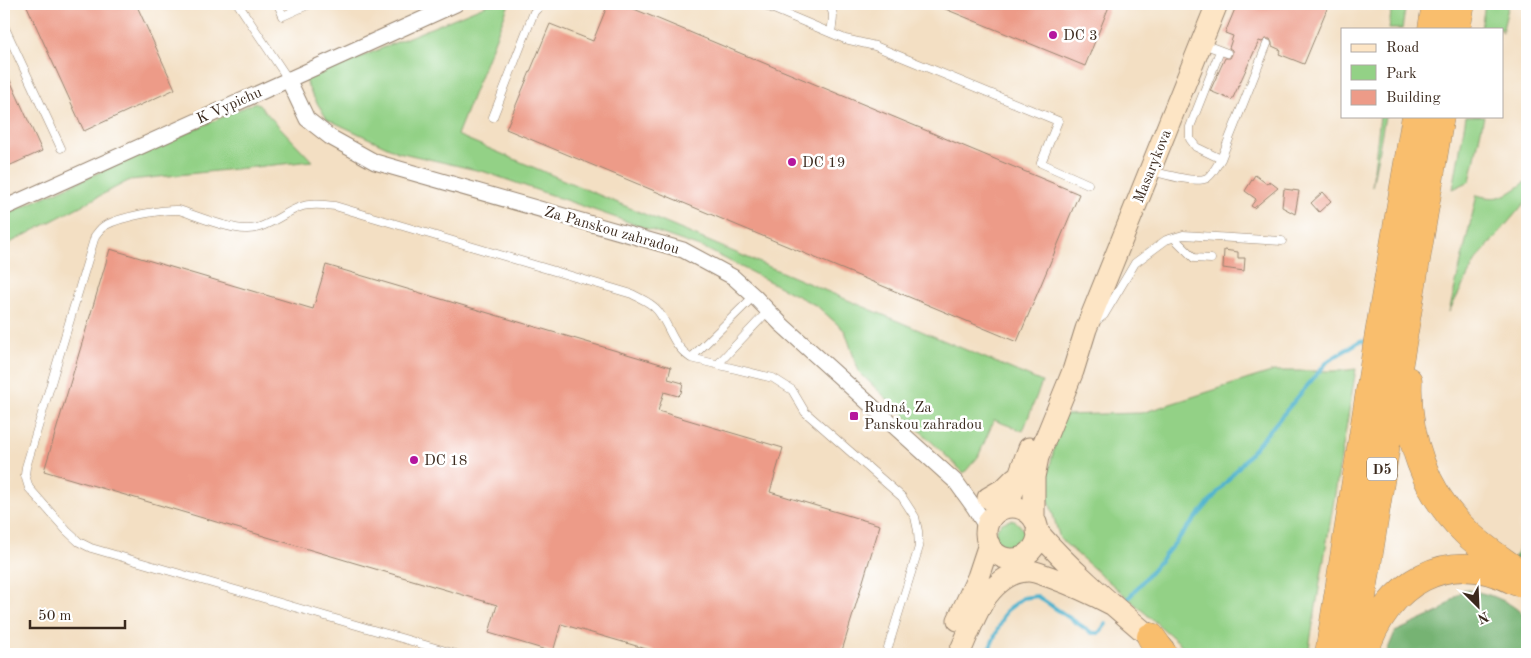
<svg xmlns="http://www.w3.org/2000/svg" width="1531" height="658" font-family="'Old Standard TT',serif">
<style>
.green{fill:#93d186;stroke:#677e52}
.forest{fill:#76b373;stroke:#586e48}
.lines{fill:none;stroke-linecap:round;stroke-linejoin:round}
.stream{stroke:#4eb2cd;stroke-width:4}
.building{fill:#ed9b88}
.service-casing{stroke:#978470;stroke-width:9}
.minor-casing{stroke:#978470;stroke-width:17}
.secondary-casing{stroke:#978470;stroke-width:23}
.motorway-casing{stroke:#978470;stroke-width:29}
.service{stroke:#fff;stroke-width:8}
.minor{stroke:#fff;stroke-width:15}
.secondary{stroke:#fde5c5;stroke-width:21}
.motorway{stroke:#f9be6d;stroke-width:28}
.poi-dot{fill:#b5179e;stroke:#fff;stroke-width:2}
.labels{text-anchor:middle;stroke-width:5;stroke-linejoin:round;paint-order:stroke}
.shield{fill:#fff;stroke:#766a62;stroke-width:1}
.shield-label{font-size:14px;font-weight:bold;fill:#3b2a1e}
.poi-label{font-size:15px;fill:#3b2a1e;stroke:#fff;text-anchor:start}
.street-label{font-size:15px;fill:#3b2a1e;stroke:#fff}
</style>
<rect width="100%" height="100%" fill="#fff"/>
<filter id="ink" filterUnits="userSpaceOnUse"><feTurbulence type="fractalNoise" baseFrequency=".02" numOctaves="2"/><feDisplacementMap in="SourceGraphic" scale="10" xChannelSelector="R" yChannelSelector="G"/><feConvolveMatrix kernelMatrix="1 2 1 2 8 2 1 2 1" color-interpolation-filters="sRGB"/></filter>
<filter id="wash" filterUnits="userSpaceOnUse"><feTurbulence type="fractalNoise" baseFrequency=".0096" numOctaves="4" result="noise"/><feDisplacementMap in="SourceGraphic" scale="20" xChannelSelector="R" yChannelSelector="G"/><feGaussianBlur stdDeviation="1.12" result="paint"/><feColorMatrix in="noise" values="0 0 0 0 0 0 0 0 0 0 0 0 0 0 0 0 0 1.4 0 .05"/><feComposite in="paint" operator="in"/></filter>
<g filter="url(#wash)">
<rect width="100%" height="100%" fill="#f3dfc3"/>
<path class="green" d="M489,4H509L457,135L1042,382L1023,431L994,420L978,457L964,473L859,372L845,331L817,306L708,250L485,172L398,152L327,119L311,93L305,80Z
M1392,4H1406L1402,29H1389Z
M1485,4H1509L1502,33V29H1481Z
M256,102L312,161L130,180L4,246V215Z
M1380,116H1385L1372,187Z
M1466,116H1484L1470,181L1453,189Z
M1527,181V200L1476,260L1449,312L1477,195C1501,202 1508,194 1527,181Z
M1356,369L1308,654H1192L1060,539L1045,487L1062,415L1142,413L1274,371H1340Z
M1012,520C1021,523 1027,534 1025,543L1017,550C992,551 987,523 1012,520Z"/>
<path class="forest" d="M1521,542L1527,546V569L1514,559Z
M1464,589C1488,594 1510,599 1527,619V654H1386L1395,632L1439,612Z"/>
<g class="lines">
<path class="stream" d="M1127,600L1328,361L1360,341L1369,342
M987,654L1006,611L1023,598L1037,596L1092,633H1099L1106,624"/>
</g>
<g id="blocks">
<path class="building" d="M26,4H136L175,89L84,131Z
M608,4H622L1079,194L1017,342L506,129L550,24L593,41Z
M933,4H1110L1085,66Z
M1237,4H1329L1304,64L1279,54L1281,50L1272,46V43L1270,39H1266L1262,42L1259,41L1232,100L1210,91L1225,58H1230L1232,54V50L1229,48L1233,36L1225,33Z
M4,67L42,151L4,168Z
M1255,175L1267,184L1269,181L1278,188L1254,208L1251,206L1256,199L1245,191Z
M1284,189L1299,191L1295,214L1282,207Z
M1323,192L1331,201L1319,212L1311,203Z
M110,249L313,309L326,265L671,367L668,379L683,383L681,393L678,396L664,392L658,411L783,448L770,492L880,525L841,654H664L561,624L553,652L489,633L497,605L44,471Z
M1224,250L1238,252V258H1245L1244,271L1223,268Z"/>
</g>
</g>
<g filter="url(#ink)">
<use href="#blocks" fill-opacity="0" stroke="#978470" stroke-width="1"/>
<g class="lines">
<defs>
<path id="service" d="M238,4L288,79
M278,4L283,16L310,4
M765,4L769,7L845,39L875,46L1058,121L1041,163L1088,184
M826,4C837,11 832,22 831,33
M4,26L61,148
M1203,44L1227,53
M1220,51L1190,127V139L1196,147L1221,159
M493,117L534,12L542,4
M1152,171C1164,174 1196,184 1207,178C1213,174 1217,165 1221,159L1267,44
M1174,238L1194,258L1211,259
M1096,321L1104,315L1135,263L1166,240L1183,235L1282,241
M691,358L754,296
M718,364L768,311
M456,654L91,548L79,542L67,531L29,488L25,475L26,467L95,236C98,232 101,227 106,225C121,217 162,209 179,210C197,216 228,229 246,229C265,230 283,213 300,207C311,203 323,205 335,206L632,294C641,299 651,302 658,311C671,328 671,344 691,358L773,378L792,390L805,412L902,497L915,517L918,531L919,547L886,654"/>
<path id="minor" d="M288,79L307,119L330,137L375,162L683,250L733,277L754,296L781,324L956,482L974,507L987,528
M4,208L456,4"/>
<path id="secondary" d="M988,498L1005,488L1015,478
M1005,505L1012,494L1029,448
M986 533a26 26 0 1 1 52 0a26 26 0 1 1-52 0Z
M1034,519V477L1038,457L1073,371L1086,329L1217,4
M1037,531C1074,574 1120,611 1163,648
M958,620L978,577L989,544
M959,654C967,637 973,619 983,602C992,587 1009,571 1028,571C1036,571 1043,575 1050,577C1072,585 1092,594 1113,605"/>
<path id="motorway" d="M1432,29L1436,4
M1456,29L1461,4
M1408,381C1406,437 1425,493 1466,532C1484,550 1507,563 1527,579
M1151,637L1163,654
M1364,653C1386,583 1448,545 1517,582
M1329,654L1378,340L1416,116
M1353,654L1398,368L1440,116"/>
</defs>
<use href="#service" class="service-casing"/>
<use href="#minor" class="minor-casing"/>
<use href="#secondary" class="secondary-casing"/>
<use href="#motorway" class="motorway-casing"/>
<use href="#service" class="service"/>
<use href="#minor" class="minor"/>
<use href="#secondary" class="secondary"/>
<use href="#motorway" class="motorway"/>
</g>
</g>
<g class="poi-dot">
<circle cx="1053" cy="35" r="5"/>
<circle cx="792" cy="162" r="5"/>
<rect x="849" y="411" width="10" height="10" rx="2.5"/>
<circle cx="414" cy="460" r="5"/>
</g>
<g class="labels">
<rect class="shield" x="1367" y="457.5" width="30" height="23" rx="4"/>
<g class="shield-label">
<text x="1382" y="474">D5</text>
</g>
<g class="poi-label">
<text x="1063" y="40">DC 3</text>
<text x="802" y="167">DC 19</text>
<text x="864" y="412">Rudná, Za<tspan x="864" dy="17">Panskou zahradou</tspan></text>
<text x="424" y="465">DC 18</text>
</g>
<g class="street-label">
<text transform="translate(229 105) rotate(-24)" y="5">K Vypichu</text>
<text transform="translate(1152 166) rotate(-68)" y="5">Masarykova</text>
<text transform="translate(612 230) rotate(16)" y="5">Za Panskou zahradou</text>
</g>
</g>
<rect width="1531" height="658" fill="none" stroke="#fff" stroke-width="20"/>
<rect x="1341" y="28" width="162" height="90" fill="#ffffff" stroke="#b1aaa5"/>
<rect x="1351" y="44" width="25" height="8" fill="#fde5c5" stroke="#b1aaa5"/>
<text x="1386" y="52" font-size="15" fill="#3b2a1e">Road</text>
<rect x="1351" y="65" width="25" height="15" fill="#93d186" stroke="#b1aaa5"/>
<text x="1386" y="78" font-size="15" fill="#3b2a1e">Park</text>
<rect x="1351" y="90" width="25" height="15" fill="#ed9b88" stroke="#b1aaa5"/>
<text x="1386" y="102" font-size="15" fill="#3b2a1e">Building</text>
<g transform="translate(1478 606) rotate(156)" stroke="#ffffff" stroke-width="4" paint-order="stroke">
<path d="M0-4L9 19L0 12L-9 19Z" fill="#3b2a1e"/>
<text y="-8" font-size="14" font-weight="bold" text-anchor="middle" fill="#3b2a1e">N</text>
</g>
<path d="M30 620v8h95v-8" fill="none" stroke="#3b2a1e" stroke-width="2.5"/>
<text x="38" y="620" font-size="15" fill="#3b2a1e" stroke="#ffffff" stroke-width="4" paint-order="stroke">50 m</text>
</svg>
